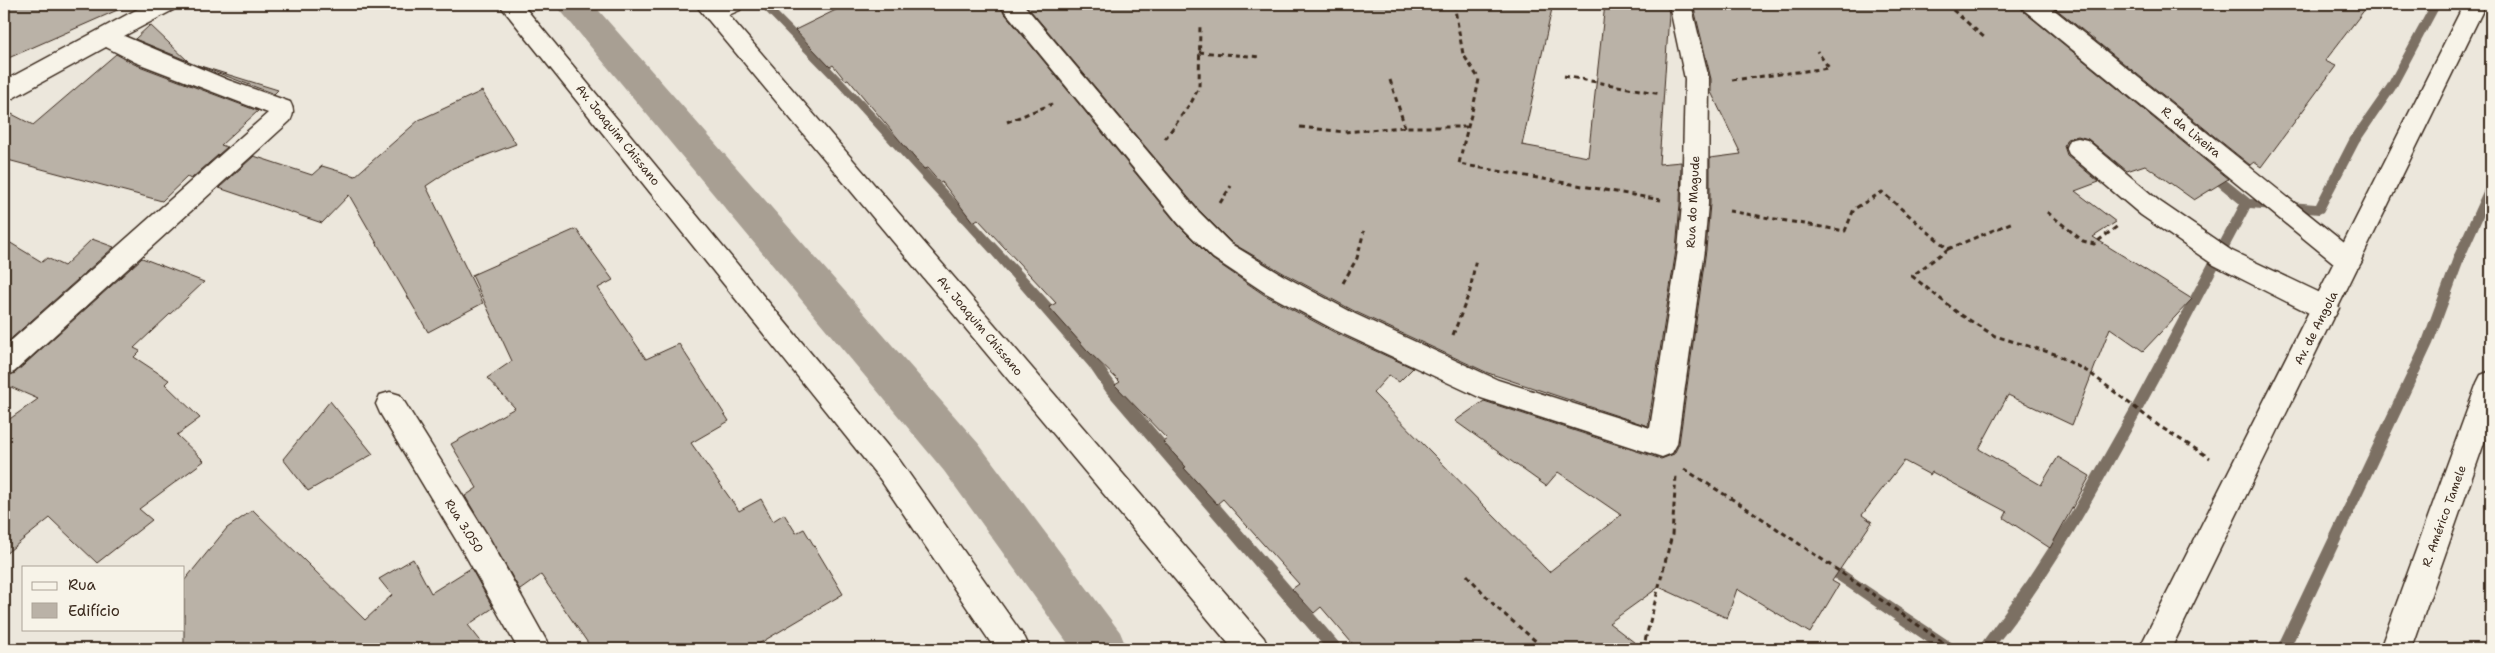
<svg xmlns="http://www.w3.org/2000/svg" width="2495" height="653" font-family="'Shantell Sans',sans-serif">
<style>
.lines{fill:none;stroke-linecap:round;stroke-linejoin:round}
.stream{fill:#7c7064;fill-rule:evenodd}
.canal{fill:#a89f93;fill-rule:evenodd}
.building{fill:#bab2a7;stroke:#3b2a1e}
.minor-casing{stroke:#3b2a1e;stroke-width:3}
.major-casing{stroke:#3b2a1e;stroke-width:3}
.path{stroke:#3b2a1e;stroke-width:3;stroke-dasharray:5 4;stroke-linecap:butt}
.minor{fill:#f7f3e8;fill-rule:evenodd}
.major{fill:#f7f3e8;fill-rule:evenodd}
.labels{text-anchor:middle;stroke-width:4;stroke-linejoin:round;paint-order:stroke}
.street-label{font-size:12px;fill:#3b2a1e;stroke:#f7f3e8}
</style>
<rect width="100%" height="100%" fill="#ece7dc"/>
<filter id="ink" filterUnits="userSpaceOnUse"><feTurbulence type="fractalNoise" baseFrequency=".02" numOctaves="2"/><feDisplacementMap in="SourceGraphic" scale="10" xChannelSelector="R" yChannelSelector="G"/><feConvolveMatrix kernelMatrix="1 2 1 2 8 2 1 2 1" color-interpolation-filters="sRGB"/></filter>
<g filter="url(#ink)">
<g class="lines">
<path class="stream" d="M758,4H769C842,77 912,153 982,229C1028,279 1077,328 1116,384L1340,644L1342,649H1326L1106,392L1089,367L990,253L835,83Z
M2431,4H2441L2395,90L2359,143L2323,212L2319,214L2250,208C2205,292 2161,378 2114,462C2078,527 2040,591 1993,649H1977L2027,581L2070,515L2134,402L2240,204L2206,176L2204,173L2206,170H2214L2250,199L2316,204L2350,138L2387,85Z
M2491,183V199L2466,255L2433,344L2290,649H2276L2421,344L2454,255L2485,187Z
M1824,557L1954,644L1956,649H1937L1819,568L1817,563L1819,558Z"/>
<path class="canal" d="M555,4H593L978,443L1120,632L1127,649H1072L944,471Z"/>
</g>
<path class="building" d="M4,4H131L4,60Z
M848,4H997L1178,225L1212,259L1263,294L1334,332L1413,368L1399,382L1389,375L1373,393L1549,572L1621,515L1558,472L1546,486L1455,421L1484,401L1661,459L1674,454L1679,444L1706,250L1710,204V158L1741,154L1711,92V79L1693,4H2019L2023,11L2228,179L2194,200L2145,165L2127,171L2088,139L2078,136L2067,139L2064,146L2067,155L2099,182L2075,191L2116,222L2093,237L2192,299L2143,351L2110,328L2072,425L2008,395L1979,449L2041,485L2058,457L2090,476L2050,548L2004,518L2007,512L1932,472L1930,475L1904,461L1862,515L1872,522L1832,581L1839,585L1810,633L1737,589L1727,618L1659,587L1609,623L1643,649H1357L1321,607L1314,613L1292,589L1299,584L1272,554L1223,499L1217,504L1184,468L1186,467L1163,442L1167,439L1115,385L1120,382L1087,350L1049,307L1056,303L978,219L973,222L942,182L940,183L927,168L924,169L848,79L845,80L833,65L830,67L795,30Z
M1025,4H1553L1522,145L1588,157L1605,4H1667L1669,14L1659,164L1681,162L1680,204L1676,250L1648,426L1488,373L1356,312L1285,274L1232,243L1198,209Z
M2050,4H2369L2325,61L2336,66L2261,167L2254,162L2250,165Z
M150,25L188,61L135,39Z
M116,54L134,64L258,111L221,145L227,147L191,179L187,177L162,201L4,159V110L33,125Z
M197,65L278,90L274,94Z
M482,91L516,144L453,168L426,186L483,303L428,332L349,195L322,223L219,188L254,156L312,175L322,166L355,176L419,120Z
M576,229L613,280L598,288L646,359L679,344L729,421L691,443L739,511L761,499L773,521L784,514L796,533L804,529L843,594L750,649H592L541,575L520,590L465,496L477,488L451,444L515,408L487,378L512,361L472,275Z
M4,239L42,262L47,258L64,266L92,239L114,247L4,345Z
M142,258L204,282L134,348L140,351L134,357L169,380L165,384L200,418L177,435L204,461L139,509L152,520L97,563L50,518L4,555V423L38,399L4,384V378L15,373Z
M330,401L373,454L308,491L283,459Z
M253,510L365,620L392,595L379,579L413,559L431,593L471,568L493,608L468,625L487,649H184V581L227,528Z"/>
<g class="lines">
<defs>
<path id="minor" d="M147,4H176L173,10L124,36L228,80L290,102C294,109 294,114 290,121L14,372L4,376V347L268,113L135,62L106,47L13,98L4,101V81Z
M714,4H743L740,10L715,21L707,19L703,13L707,7Z
M999,4H1023L1197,210L1231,244L1284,276L1355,314L1498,380L1650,428L1678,250L1682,204L1685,79L1669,4H1691L1709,79L1708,204L1704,250L1677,444L1672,453L1662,457L1481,398L1335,330L1264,292L1213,258L1179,224Z
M2021,4H2047L2358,254L2362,261L2358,268L2349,272L2340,268L2024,10Z
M2078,138L2087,140L2159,201L2232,251L2335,300L2339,308L2335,316L2325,319L2315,316L2214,265L2141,215L2069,154L2066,147L2069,140Z
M2491,371V423L2412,649H2380L2477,383L2481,375Z
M390,392L400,395L489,538L551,649H518L467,558L380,413L376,404L380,395Z"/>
<path id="major" d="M499,4H522L900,461L1025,638L1030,649H995L880,479Z
M695,4H719L1264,638L1269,649H1233Z
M2464,4H2486L2171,649H2139Z"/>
</defs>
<use href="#minor" class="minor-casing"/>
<use href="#major" class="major-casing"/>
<path class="path" d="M1454,4L1463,54L1479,79C1474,108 1465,135 1459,164L1661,200
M1946,4L1985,38
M1199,52L1261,57
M1564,76L1661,94
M1390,80L1405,127
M1732,80L1829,68L1817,51
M1007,122L1052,104
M1300,127L1344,132L1405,127H1467
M1165,139L1192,101L1199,87L1200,24
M1220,203L1231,186
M1729,211L1845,231L1854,209L1882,192L1948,249L1912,276L1958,313L1995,336L2055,354L2090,373L2159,426L2210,458
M2047,212L2083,241L2094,244L2119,225
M1948,249L2013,222
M1343,283L1357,258L1364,231
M1453,335L1470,291L1476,258
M1684,469L1751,511L1953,649
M1467,575L1497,608L1545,649
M1643,649L1672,535L1676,476"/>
<use href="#minor" class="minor"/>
<use href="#major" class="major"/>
</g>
</g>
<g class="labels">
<g class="street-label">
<text transform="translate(2191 132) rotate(39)" y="4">R. da Lixeira</text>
<text transform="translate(618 135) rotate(51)" y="4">Av. Joaquim Chissano</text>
<text transform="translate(1693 202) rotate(-87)" y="4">Rua do Magude</text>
<text transform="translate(980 326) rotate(50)" y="4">Av. Joaquim Chissano</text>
<text transform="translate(2316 328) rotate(-63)" y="4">Av. de Angola</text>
<text transform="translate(2444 516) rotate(-70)" y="4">R. Américo Tamele</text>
<text transform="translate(464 526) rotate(58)" y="4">Rua 3.050</text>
</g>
</g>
<rect width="2495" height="653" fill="none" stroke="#f7f3e8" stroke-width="20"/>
<rect x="10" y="10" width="2475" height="633" fill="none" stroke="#3b2a1e" stroke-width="2" filter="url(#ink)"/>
<rect x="22" y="566" width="162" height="65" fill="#f7f3e8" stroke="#aca397"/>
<rect x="32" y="582" width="25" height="8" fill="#f7f3e8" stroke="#aca397"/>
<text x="68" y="590" font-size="15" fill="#3b2a1e">Rua</text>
<rect x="32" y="603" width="25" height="15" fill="#bab2a7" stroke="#aca397"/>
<text x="68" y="616" font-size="15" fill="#3b2a1e">Edifício</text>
</svg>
